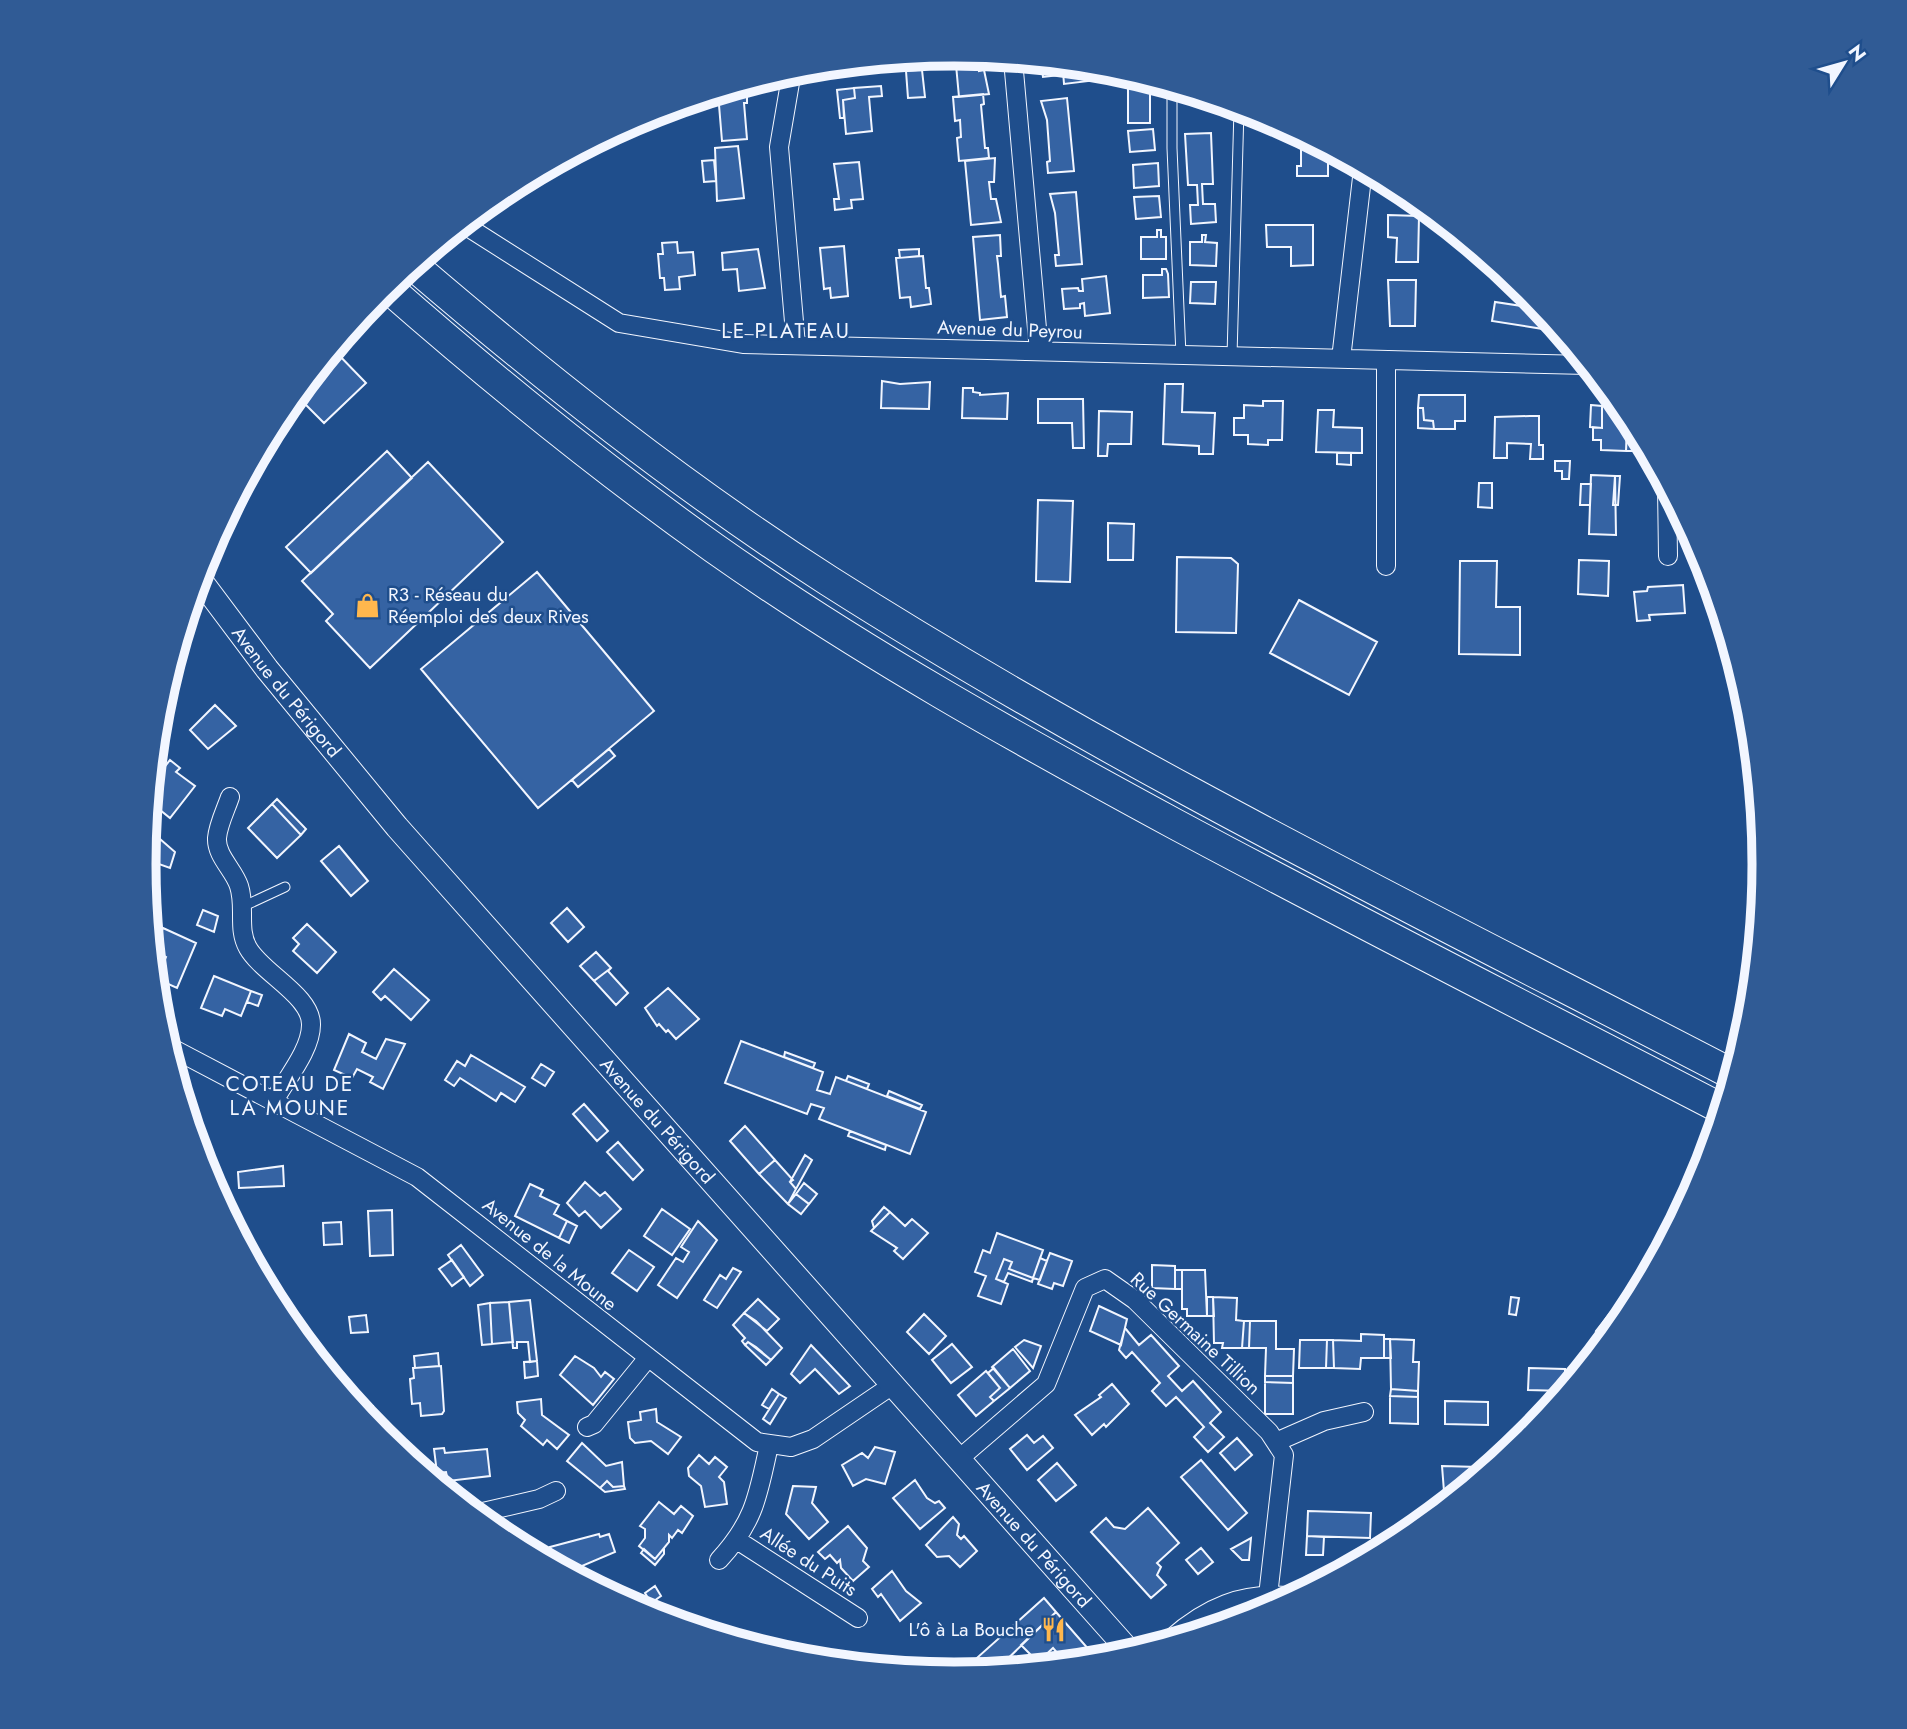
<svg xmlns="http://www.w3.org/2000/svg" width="1907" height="1729" font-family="Jost,sans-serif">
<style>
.building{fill:#3563a3;stroke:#f2f6ff;stroke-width:2}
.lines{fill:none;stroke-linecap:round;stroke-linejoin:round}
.service-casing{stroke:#f2f6ff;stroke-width:11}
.minor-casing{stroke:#f2f6ff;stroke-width:20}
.tertiary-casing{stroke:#f2f6ff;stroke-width:25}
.trunk-casing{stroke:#f2f6ff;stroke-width:32}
.service{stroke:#1f4e8c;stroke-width:9}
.minor{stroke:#1f4e8c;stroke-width:18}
.tertiary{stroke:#1f4e8c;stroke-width:23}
.trunk{stroke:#1f4e8c;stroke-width:30}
.labels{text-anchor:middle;stroke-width:5;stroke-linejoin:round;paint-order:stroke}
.street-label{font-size:19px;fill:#f2f6ff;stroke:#1f4e8c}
.poi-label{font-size:19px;fill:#f2f6ff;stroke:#1f4e8c;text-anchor:start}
.neighbourhood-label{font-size:21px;letter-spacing:2px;fill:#f2f6ff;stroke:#1f4e8c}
.rim{fill:none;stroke:#f2f6ff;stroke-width:9}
</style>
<rect width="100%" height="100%" fill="#1f4e8c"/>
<path class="building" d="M955,54L978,57L979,71L984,70L989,94L959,97Z
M1041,63L1087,67L1089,81L1064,84L1063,71L1059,72V75L1043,77Z
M922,70L925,97L908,98L906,71Z
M1128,84H1150V123H1128Z
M881,86L882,96L869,97L872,131L846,134L843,100L855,98L854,88Z
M854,88L855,98L843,100L844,118H840L837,90Z
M747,92V103H744L747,139L722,141L719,105H715L714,95Z
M983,94L984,104L981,105L985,148H988L989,158L959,161L957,138L961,137L960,120L955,121L953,97Z
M1067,98L1074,171L1048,173L1047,162L1050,161L1047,120L1041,101Z
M1153,129L1155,150L1130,152L1128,131Z
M1211,133L1213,184H1202L1203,204H1215L1216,222L1191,224L1190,205H1198L1197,185H1188L1185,134Z
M1301,136L1328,150V176H1297V166H1301Z
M738,146L744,198L717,201L715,148Z
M995,158L994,182H989L991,199H996L1001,222L971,225L965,161Z
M714,160L716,181L704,182L702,161Z
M859,162L863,199L851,200L852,208L835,210L834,199H839L834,164Z
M1158,163L1159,186L1134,188L1133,165Z
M1076,192L1082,264L1056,266L1055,255H1059L1055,213L1050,194Z
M1159,196L1161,217L1136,219L1134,197Z
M1388,215L1419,216L1418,262H1396L1397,238L1388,237Z
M1266,225H1313V265L1291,266V247H1267Z
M1157,230H1161V237H1166V259H1141V237H1157Z
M1000,235L1001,256H997L998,264L1001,297L1005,296L1007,317L980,320L973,237Z
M1202,235H1206L1205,242L1217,243L1216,266L1190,265V242H1202Z
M677,242L678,253L693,252L695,275L679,277L680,289L665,290L664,278H660L658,254H663L662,243Z
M844,246L848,296L831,298L830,288L824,289L820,248Z
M758,249L765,288L739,291L737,269L723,270L722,253Z
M919,249V256L900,258L899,250Z
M923,256L926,288H929L931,304L911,307L910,297L900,298L896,258Z
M1162,269H1166L1168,274L1169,297L1143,298V275H1162Z
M1106,276L1110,313L1085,316L1084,303L1080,304V308L1064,309L1062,289L1078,288L1079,291H1083L1082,279Z
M1388,280H1416L1415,326H1390Z
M1191,282H1216L1215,304L1190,303Z
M1524,295H1530L1546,315L1543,329L1492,321L1495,302L1522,306Z
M333,349L366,383L324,423L296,395Z
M882,381L900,384L930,382L929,409L881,408Z
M1165,384H1183L1182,412L1215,413L1213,454H1199V446L1163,444Z
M963,388H973V392L980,393V395L1008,393L1007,419L962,418Z
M1419,395H1465V421H1455V429H1434L1433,421L1424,420L1423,408H1418Z
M1038,399H1083L1084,448H1073L1072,423H1038Z
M1263,401H1283L1282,440H1268V445L1248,444V435H1234V418H1244V405L1263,406Z
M1591,405L1602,406V428L1590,427Z
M1602,406L1621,407L1628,415L1626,451L1601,450V440H1593V427L1602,428Z
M1418,408H1423L1424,420L1433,421L1434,429L1418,428Z
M1318,410H1334L1333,427L1362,428V453L1316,452Z
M1099,411L1132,412L1131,444H1108L1107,456H1098Z
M1530,416H1539V445H1543V459H1530L1531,444L1507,443V458H1494L1495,417Z
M1627,422H1631L1635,429L1632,451H1626Z
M387,451L412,478L311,573L286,547Z
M1337,453H1351V465L1337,464Z
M1555,461H1570L1569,479H1562V471H1555Z
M428,462L503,542L370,668L326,621L333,614L302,581Z
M1591,475L1615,476L1616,535L1589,534Z
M1615,476H1620L1618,505H1613Z
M1479,483H1492V508L1478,507Z
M1581,484H1591L1590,505H1580Z
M1038,500L1073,501L1070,582L1036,581Z
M1108,523L1134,524L1133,560H1108Z
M1177,557L1231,558L1238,564L1236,633L1176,632Z
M1579,560L1609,561L1608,596L1578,594Z
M1460,561H1497L1496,607H1520V655L1459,654Z
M537,572L654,711L538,808L421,669Z
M1683,585L1685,613L1649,615L1650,620L1637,621L1634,592L1647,591L1648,587Z
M1299,600L1377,642L1349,695L1270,653Z
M215,705L236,726L208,749L190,730Z
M609,749L615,756L578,787L572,780Z
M170,760L180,768L176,772L195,786L170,818L149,801L151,784Z
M277,799L306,829L301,835L272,804Z
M272,804L301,835L277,858L248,828Z
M160,839L175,852L170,868L153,862Z
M339,846L368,881L351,896L321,861Z
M567,908L584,927L568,942L551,923Z
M203,910L218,916L214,932L197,925Z
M307,924L336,952L317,973L293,951L299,944L293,938Z
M163,928L196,943L177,988L157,979L166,957L153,951Z
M596,952L611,968L594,981L580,966Z
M611,968L608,971L628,993L616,1005L594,981Z
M394,969L429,1000L411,1020L385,996L381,1000L373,992Z
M214,976L251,991L241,1016L225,1009L222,1016L201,1008Z
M668,988L699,1019L676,1039L668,1030L666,1032L659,1024L657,1026L645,1008Z
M251,991L262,995L258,1006L247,1002Z
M349,1034L366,1043L362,1052L376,1059L386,1039L405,1044L383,1089L370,1082L373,1077L357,1069L352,1078L334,1070Z
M741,1041L823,1072L817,1090L830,1094L836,1077L926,1112L910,1154L819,1119L824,1108L811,1104L807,1114L725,1083Z
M785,1052L815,1063L813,1068L784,1057Z
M471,1055L525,1087L515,1102L501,1093L496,1101L460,1078L454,1086L445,1080L457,1061L465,1066Z
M541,1064L554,1072L545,1086L532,1078Z
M848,1076L869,1084L867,1089L846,1081Z
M889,1091L922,1105L920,1109L887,1096Z
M584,1104L608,1131L597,1141L573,1114Z
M745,1126L775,1160L759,1174L730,1141Z
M850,1131L886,1145L885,1150L848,1136Z
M618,1142L643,1170L633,1180L607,1152Z
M805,1155L812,1160L796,1189L790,1182Z
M775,1160L793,1180L790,1182L796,1189L788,1204L759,1174Z
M283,1166L284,1186L239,1188L238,1172Z
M585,1182L600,1196L605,1192L621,1209L601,1228L585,1211L579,1216L567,1203Z
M804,1183L817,1194L809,1204L796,1194Z
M530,1184L543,1190L540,1196L559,1205L554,1214L567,1221L559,1238L515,1216Z
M796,1194L809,1204L801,1214L788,1204Z
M884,1207L890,1212L874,1228L872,1221Z
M662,1209L690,1229L672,1255L644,1236Z
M392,1210L393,1255L370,1256L368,1211Z
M890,1212L905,1226L912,1219L928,1233L903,1259L894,1251L897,1248L871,1231Z
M567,1221L577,1226L569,1243L559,1238Z
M698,1221L717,1240L677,1298L658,1285L676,1258L683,1262L689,1252L681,1247Z
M341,1222L342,1244L324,1245L323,1223Z
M997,1233L1043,1250L1033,1278L1009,1269L1012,1262L1004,1259L996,1279L1008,1284L1001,1304L978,1296L986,1276L975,1272L983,1250L990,1253Z
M461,1245L483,1275L470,1286L448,1255Z
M629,1250L654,1267L637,1291L612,1273Z
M1050,1253L1072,1261L1063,1286L1054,1283L1052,1289L1038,1284Z
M1040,1258L1047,1261L1040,1280L1033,1278Z
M1004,1259L1012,1262L1009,1269L1033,1278L1032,1282L1008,1273L1004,1282L996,1279Z
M452,1260L464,1277L452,1286L439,1269Z
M1152,1265L1175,1266V1289L1152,1288Z
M733,1268L741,1272L717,1308L704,1300L720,1275L726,1279Z
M1175,1270H1182V1289H1175Z
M1182,1270H1205L1207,1316H1187V1309H1182Z
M1207,1297H1213L1214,1316H1207Z
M1213,1297L1237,1298L1236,1320L1244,1321L1242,1348H1222L1223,1343H1214Z
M1511,1297L1519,1298L1516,1315L1509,1314Z
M758,1299L779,1319L767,1331L744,1313Z
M530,1300L537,1361L530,1362L528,1342H517V1348H513L509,1302Z
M509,1302L513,1342L492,1344L490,1303Z
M490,1303L492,1344L482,1345L478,1305Z
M1099,1306L1127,1319L1121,1345L1090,1331Z
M744,1313L756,1321L782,1348L771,1360L756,1347L748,1342L745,1345L742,1341L745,1338L733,1325Z
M1610,1313L1622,1321L1607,1339L1596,1331Z
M924,1314L946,1336L929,1354L907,1332Z
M366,1315L368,1332L351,1333L349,1317Z
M1244,1321H1250L1249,1348H1242Z
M1250,1321H1276V1349H1294L1293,1376H1265L1266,1348H1249Z
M1125,1328L1139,1345L1151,1335L1179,1366L1168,1376L1182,1391L1193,1381L1221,1412L1210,1423L1224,1437L1208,1452L1194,1437L1204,1427L1176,1397L1166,1406L1152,1391L1160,1383L1132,1352L1126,1358L1119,1350Z
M1361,1334L1384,1335V1358H1361L1360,1369L1334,1368L1333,1340L1361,1341Z
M1384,1339H1390L1391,1358H1384Z
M1390,1339L1414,1340L1413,1362H1419L1418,1391L1391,1389Z
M1024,1340L1041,1346L1033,1368L1015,1347Z
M1300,1340H1327L1326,1368H1299Z
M1327,1340H1333L1334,1368H1326Z
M748,1342L771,1360L766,1365L745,1345Z
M952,1344L972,1367L951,1383L932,1360Z
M811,1345L850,1386L839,1394L815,1369L800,1383L791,1374Z
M1013,1349L1030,1371L1010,1388L992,1367Z
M438,1353L439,1366L415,1368L414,1356Z
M575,1356L594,1368L601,1377L605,1372L614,1379L593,1405L560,1375Z
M537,1361L538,1376L525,1378L524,1362Z
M441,1366L444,1411L442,1414L421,1416L420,1403L412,1404L410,1379L414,1378L413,1368Z
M994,1368L1010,1388L994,1401L990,1397L1000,1388L988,1373Z
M1529,1368L1565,1369V1391L1528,1390Z
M986,1371L1000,1388L990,1397L994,1401L976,1416L958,1395Z
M1265,1376H1293V1383L1265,1382Z
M1265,1382L1293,1383V1414H1265Z
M1112,1384L1129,1404L1106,1427L1104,1424L1092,1435L1075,1415L1101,1397L1099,1395Z
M772,1389L779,1394L769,1409L762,1405Z
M1391,1389L1418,1391V1397L1390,1396Z
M779,1394L786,1398L770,1424L763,1419Z
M1390,1396L1418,1397V1424L1390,1423Z
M541,1399L542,1415L569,1435L557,1449L547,1440L543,1445L521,1426L525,1420L518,1413L517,1402Z
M1445,1401L1488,1402V1425L1445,1424Z
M373,1406L376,1431L356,1407Z
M656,1409L657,1422L681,1437L668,1454L651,1441L635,1443L630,1438L628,1422L641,1420L640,1412Z
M1027,1435L1034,1443L1043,1436L1053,1448L1027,1470L1010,1449Z
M1237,1438L1252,1455L1235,1470L1220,1453Z
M582,1443L606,1466L622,1462L624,1486L613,1487L607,1481L600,1488L567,1461Z
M875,1447L895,1452L885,1484L866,1479L853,1486L842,1465L862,1453L868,1458Z
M444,1448L445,1453L487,1449L490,1476L448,1481L446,1472L437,1473L434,1449Z
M699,1455L709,1464L715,1457L727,1467L719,1477L724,1482L727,1504L705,1507L701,1486L689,1476L688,1468Z
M1201,1460L1247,1513L1228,1530L1181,1477Z
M1057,1463L1076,1485L1056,1501L1038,1480Z
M1442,1466L1479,1467V1477L1445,1504Z
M915,1480L927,1498L935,1503L939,1501L945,1508L920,1529L893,1498Z
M607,1481L613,1487L624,1486L625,1489L605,1492L600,1488Z
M793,1486L816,1487L812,1503L828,1522L809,1539L786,1514Z
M659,1502L674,1514L681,1506L693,1516L682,1533L678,1530L672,1538L669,1535V1542L655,1559L639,1546L645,1538V1529L640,1526Z
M1148,1508L1179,1543L1157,1563L1161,1567L1157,1575L1166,1585L1151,1598L1091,1532L1106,1518L1114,1527L1125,1529Z
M1308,1511L1371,1513L1370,1538L1307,1536Z
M953,1517L959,1524L957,1535L961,1539L964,1536L977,1551L960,1567L949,1556L937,1557L926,1545Z
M848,1526L867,1548L863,1561L869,1567L853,1581L841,1568L840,1560L837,1563L830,1555L825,1559L818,1552Z
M599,1534L600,1537L609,1534L615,1552L575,1569L573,1564L557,1567L550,1547Z
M1307,1536L1324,1537L1323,1555H1306Z
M1251,1538L1249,1560H1242L1231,1549Z
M664,1548V1554L655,1565L641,1553L644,1549L655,1559Z
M1201,1548L1213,1562L1198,1574L1186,1560Z
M892,1571L906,1591L921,1603L900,1621L881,1594L878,1597L872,1589Z
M655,1586L661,1596L651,1603L645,1593Z
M1044,1598L1056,1612L995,1671L959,1674Z
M1056,1612L1097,1659L1095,1661L1067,1664L1053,1648L1038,1662L1021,1645Z
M1015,1658L1027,1668L1002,1670Z"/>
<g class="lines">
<defs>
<path id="service" d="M1172,88V148L1181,355
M1232,356L1239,109
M244,906L285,887"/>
<path id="minor" d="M1013,60L1039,351
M792,71L779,147L796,345
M463,224L619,323L743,344L1587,365
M1341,359L1363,169
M1667,488L1668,556
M1386,566V360
M230,797C226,809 218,825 217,838C216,856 234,870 239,886C246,907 237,929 248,948C262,973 312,996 311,1025C311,1050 286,1079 274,1101
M166,1045L417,1177L757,1442L791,1447L813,1439L894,1384
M587,1427L594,1424L647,1359
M1276,1442L1324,1421L1364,1412
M960,1458L1046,1384L1085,1288L1105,1279L1135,1300L1269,1432L1284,1455L1268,1596
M474,1514L539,1499L556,1491
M737,1540L858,1618
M719,1560C755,1521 758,1495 769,1445"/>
<g id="tertiary">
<path id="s1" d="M198,577L267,669L397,827L1131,1653"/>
<path d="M1172,1641C1207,1610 1243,1594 1290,1599"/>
</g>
<path id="trunk" d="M413,265C545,378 682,487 829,581C1118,765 1428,916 1732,1074
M387,287C492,379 600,467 714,548C860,651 1018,739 1175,824C1356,921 1539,1014 1722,1109"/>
</defs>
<use href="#service" class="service-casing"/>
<use href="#minor" class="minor-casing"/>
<use href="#tertiary" class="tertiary-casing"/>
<use href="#trunk" class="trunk-casing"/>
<use href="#service" class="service"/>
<use href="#minor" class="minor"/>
<use href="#tertiary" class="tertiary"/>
<use href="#trunk" class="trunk"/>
</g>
<defs>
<symbol id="shop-bare" viewBox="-9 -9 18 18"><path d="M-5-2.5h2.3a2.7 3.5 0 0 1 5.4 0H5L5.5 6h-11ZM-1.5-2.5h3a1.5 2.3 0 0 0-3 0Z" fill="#ffb74d" stroke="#1f4e8c" stroke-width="2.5" paint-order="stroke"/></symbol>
<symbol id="restaurant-bare" viewBox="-9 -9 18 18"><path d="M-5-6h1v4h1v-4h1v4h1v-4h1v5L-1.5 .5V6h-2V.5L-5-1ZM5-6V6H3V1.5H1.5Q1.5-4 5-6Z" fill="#ffb74d" stroke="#1f4e8c" stroke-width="2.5" paint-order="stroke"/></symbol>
</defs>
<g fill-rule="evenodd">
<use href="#shop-bare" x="350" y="588" width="35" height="35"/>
<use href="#restaurant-bare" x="1036" y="1612" width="35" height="35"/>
</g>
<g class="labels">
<g class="street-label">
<text transform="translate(1010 329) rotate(2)" y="7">Avenue du Peyrou</text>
<text dy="7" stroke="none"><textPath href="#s1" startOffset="145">Avenue du Périgord</textPath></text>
<text dy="7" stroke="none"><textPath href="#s1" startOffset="712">Avenue du Périgord</textPath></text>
<text transform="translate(550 1254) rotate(39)" y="7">Avenue de la Moune</text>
<text transform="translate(1196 1333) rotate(43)" y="7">Rue Germaine Tillion</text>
<text dy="7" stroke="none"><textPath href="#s1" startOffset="1279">Avenue du Périgord</textPath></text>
<text transform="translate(809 1561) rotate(33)" y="7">Allée du Puits</text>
</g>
<g class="poi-label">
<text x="388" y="601">R3 - Réseau du<tspan x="388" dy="22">Réemploi des deux Rives</tspan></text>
<text x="1034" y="1636" text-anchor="end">L'ô à La Bouche</text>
</g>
<g class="neighbourhood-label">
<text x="786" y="338">LE PLATEAU</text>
<text x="290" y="1091">COTEAU DE<tspan x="290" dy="24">LA MOUNE</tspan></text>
</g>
</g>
<path d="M0 0H1907V1729H0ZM156 864a798 798 0 1 1 1596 0a798 798 0 1 1-1596 0Z" fill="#305b95" fill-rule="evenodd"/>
<path class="rim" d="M156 864a798 798 0 1 1 1596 0a798 798 0 1 1-1596 0Z"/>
<g transform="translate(1844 63) rotate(53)" stroke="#1f4e8c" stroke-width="5" paint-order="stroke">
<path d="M0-5L12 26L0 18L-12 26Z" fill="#f2f6ff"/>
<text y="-10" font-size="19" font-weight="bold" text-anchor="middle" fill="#f2f6ff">N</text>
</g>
</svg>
